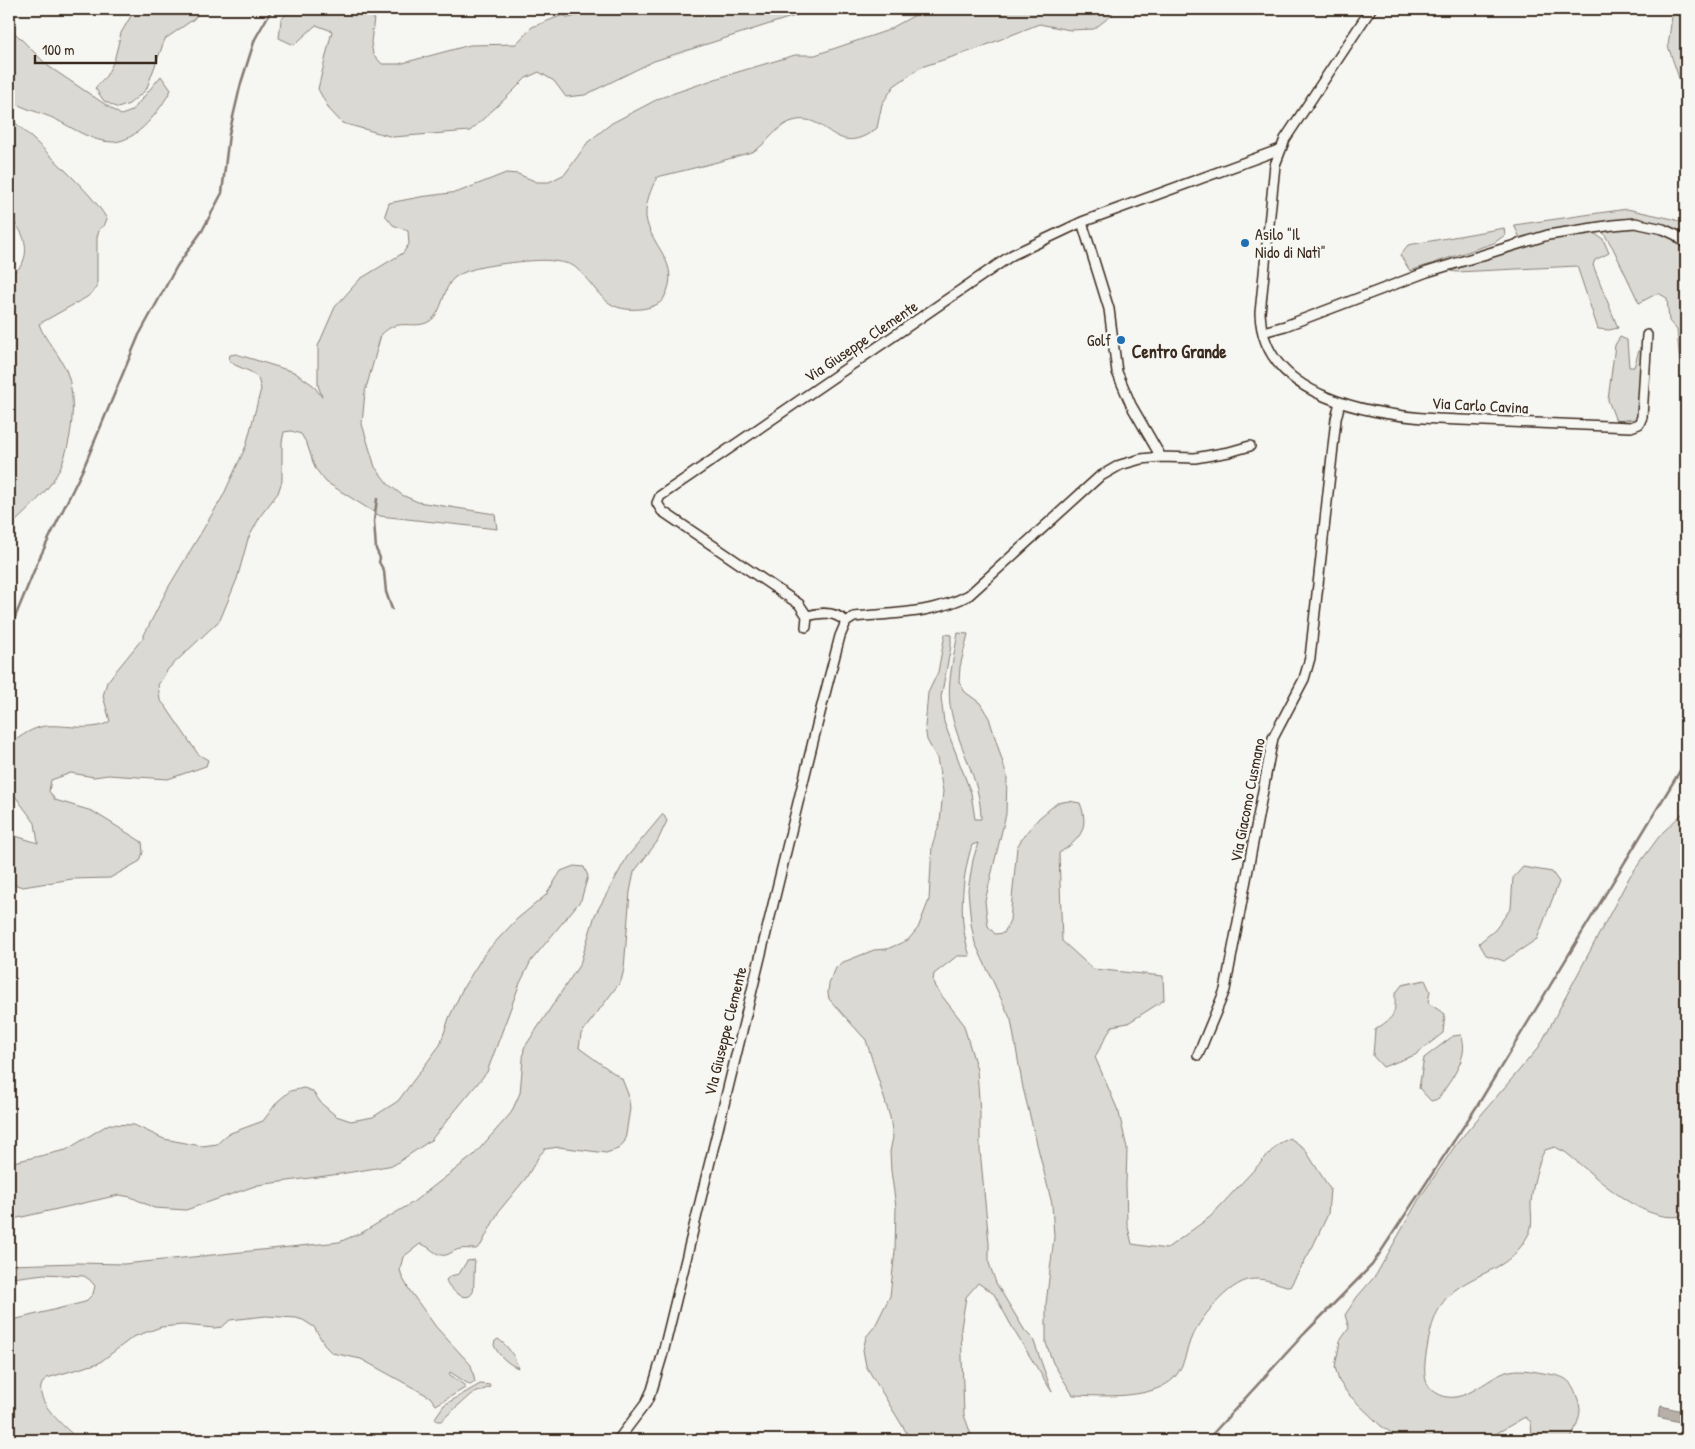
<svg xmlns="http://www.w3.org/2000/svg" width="1695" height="1449" font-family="'Patrick Hand',sans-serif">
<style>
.green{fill:#dad9d3;stroke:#8a8278}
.water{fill:#b6b0a9;stroke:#857a71}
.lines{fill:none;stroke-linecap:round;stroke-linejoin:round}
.stream{stroke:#857a71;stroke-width:2.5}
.street-casing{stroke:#3b2a1e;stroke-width:12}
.street{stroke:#f6f6f2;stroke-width:9}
.poi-dot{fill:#1f6fb2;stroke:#f6f6f2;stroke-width:2}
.labels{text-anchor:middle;stroke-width:5;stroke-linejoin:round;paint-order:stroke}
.poi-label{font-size:16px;fill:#3b2a1e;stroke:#f6f6f2;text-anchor:start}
.street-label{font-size:16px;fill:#3b2a1e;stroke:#f6f6f2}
.neighbourhood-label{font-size:18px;font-weight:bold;fill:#3b2a1e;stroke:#f6f6f2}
</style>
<rect width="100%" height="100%" fill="#f6f6f2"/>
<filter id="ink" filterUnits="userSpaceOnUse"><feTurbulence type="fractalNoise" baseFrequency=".02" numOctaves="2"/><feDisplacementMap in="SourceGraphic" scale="10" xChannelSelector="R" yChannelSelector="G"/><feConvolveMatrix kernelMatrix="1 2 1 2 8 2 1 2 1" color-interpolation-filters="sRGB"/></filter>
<g filter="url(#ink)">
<path class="green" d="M135,9H201L194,19L165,39L146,90L129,104L118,108L104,101L95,88L106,76L114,61L121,33Z
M291,9H380L374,18L371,42L373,54L382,64H399L470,45L516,44L532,27L563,15L569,18L596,9H825L804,13L654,61L585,95L566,97L554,81L539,72L526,78L507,97L470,131L393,137L342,123L329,109L318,89L332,31L316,25L294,45L279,38L281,20Z
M923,9H1113L1112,15L1094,29L1070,30L1039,24L974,50L921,67L894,86L882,104L877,128C836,160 829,115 797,120C777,123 770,142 754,151C747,154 739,155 732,158C707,165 682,171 657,177C651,189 645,203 646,217C650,247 683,263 664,298C660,305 649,308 641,309C602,313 600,289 575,267C570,263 560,262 553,261C542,258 483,265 471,270C466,271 458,275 454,278C443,287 443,313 430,321C413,331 399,316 381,335L365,392L362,424L375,467L388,484L402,495L418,502L495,514L497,529L380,516L326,482L315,468L307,444L301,434L291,431L284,432L282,442V481L278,493L261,515L248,539L237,579L220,620L168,669L158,685L160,700L166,707L198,754L208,760L206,766L168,779L108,775L94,777L71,773L51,780L49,791L55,800L92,811L142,842L143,852L140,861L110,878L72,879L23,887L9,883V834L38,843L35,823L9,788V745C18,738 29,730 40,727C58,722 92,734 110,721L103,696L107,682L142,639L168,588L223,496L246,446L261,389L258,378L251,372L235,365L229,360L230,355L236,354L294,372L313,385L322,397L318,385V346L335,307L360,279L403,253L409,244L408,231L393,225L385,215L389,203L420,197L458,192L506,173L518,174L537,182H549L565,174L588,142L612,123L660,98L721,77L795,55H815L886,31L917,14Z
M1673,9H1686V91L1680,81L1668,46Z
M9,27L48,66L121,115L132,111L161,76L171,90C160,110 138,141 113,142C92,142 73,128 55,119C40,112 22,109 9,99Z
M9,117C29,135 49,154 69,174C82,187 97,202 107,219L104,226L100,228L97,237V288L87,297L39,324C45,341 59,353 66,370C78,398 72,448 57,474C46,494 25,512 9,528V275C12,273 16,271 19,268C32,253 24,228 9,219Z
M1627,209L1673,219L1686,224V371L1680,364L1677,330L1669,321L1667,298L1658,293L1639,303L1613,248L1601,229L1587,226L1520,238L1514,225Z
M1504,228L1505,235L1494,243L1410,271L1400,255L1408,245Z
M1593,233L1603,239L1609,253L1595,260L1593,265L1618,328L1609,330L1598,329L1577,266L1457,272L1451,271L1536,241Z
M1620,337L1627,340L1629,367H1634L1640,347L1643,353L1639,414L1635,419L1616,421L1608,400L1615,345Z
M958,633L968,634L960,667L959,682L965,692L980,703L989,718L1007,776L1006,814L985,901L988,926L995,934L1004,933L1010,920L1017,847L1025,834L1039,818L1057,803L1069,801L1080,803C1090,828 1080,840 1059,853L1062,941L1093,969L1163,976L1164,1000L1128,1023L1112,1026L1095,1057L1119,1113L1127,1148L1126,1185L1127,1223L1132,1244L1166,1249L1210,1217L1278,1144L1290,1138L1304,1148L1330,1189L1328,1214L1313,1246L1290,1287C1279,1284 1267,1279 1256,1279C1232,1278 1202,1316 1192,1336C1186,1349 1185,1366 1174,1378C1152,1400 1102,1396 1073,1395L1053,1363L1046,1343V1304L1054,1237L1052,1204L1023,1088L1011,1020L975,943L971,924L968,890L973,860L978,843L972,845C961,880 958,921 970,956H957L934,974L933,981L935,987L963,1023L977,1070L980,1113V1150L989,1243V1263L996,1283L1025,1331L1033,1339L1052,1392L1016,1334L994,1294L978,1283L966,1297L961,1328L964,1415L973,1440H911L866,1366L863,1350L866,1337L875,1326L890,1296L895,1251L896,1207L891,1171L890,1152L893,1137L890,1117L866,1040L829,999L828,993L829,984L836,968L841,963L874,950L887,949L908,940L918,928L929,900L932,846L940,822L943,791L937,758L927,740L925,727L928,693L938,672L945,634L951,635V646L941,697L944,722L971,793L975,819H981C981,778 956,745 950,705C947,682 954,656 958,633Z
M1686,810V1215C1644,1227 1596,1176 1565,1152L1555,1147L1545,1150C1537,1163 1532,1189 1531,1204C1531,1217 1534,1226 1527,1237C1508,1271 1483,1269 1455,1290C1437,1303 1430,1328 1427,1349C1425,1359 1423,1375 1427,1383C1432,1393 1445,1399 1456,1397C1474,1394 1489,1378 1506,1372C1519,1368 1531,1371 1543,1373C1562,1376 1571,1377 1577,1397C1579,1401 1580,1407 1580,1411C1579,1421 1574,1431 1571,1440H1530L1532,1438L1531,1422L1525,1417L1485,1440H1402L1381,1426L1348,1394L1339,1381L1335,1367L1340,1341L1349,1328L1345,1315L1357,1297L1376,1275L1419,1199L1457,1143L1539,1047L1630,876L1661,834Z
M663,814L667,821L657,842L634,872L630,892L624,969L621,981L581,1034L579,1048L622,1079L628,1094L630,1108L625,1141L618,1149L606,1153L559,1147L545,1149L539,1156L526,1178L499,1211L481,1245L476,1249C471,1249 465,1248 460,1249C453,1250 448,1257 441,1255C433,1253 428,1245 420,1244L403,1257L400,1269L402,1277L410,1291L436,1327L471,1365L475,1382L470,1385L450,1372L449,1374L464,1385L465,1388L436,1405L430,1397L361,1359L332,1353L326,1347L314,1327L303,1320L296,1318L266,1316L230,1320L222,1327L214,1328L183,1325L161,1327L133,1337L99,1363L47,1378C25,1395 66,1428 79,1440H9V1321L85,1302L93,1294L95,1286L90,1280L84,1276L44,1274L12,1278L9,1277V1265L78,1263L124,1264L339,1242L363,1232L412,1203L474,1155L511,1113L520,1093L524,1048L580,964L595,915L627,857Z
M574,866L584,867L588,876L581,900L531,961L520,983L487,1072L431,1140L394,1165L340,1174L258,1185L186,1210L154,1208L131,1197L119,1195L9,1220V1163L66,1150L109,1124L134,1125L164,1139L202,1146L217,1144L228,1134L263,1121L278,1101L290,1091L304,1088L312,1091L322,1104L336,1116L351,1121L373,1117L398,1101L440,1045L449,1018L463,988L485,953L517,919L546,895L561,871Z
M1523,867L1552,872L1559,882L1537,939L1504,961L1486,955L1479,943L1495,930L1511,908L1513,878Z
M1425,980L1430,991L1428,1003L1445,1014L1443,1033L1415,1055L1383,1067L1373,1056L1375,1030C1393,1017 1396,1017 1395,994L1402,985Z
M1461,1035C1471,1057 1449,1082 1438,1099L1431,1101L1419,1088L1424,1058L1453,1036Z
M475,1260C474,1265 474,1291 473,1292C466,1305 448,1288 446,1280L450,1276L459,1274L467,1261Z
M498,1339C508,1346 515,1356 518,1368C508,1364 498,1355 494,1345L495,1341Z
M480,1384L490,1385V1387L470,1395L441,1421H437L435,1418L444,1405Z"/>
<path class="water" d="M1661,1406L1682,1411L1680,1422L1658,1417Z"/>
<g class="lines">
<path class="stream" d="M377,499L374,521L376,549L380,558L379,562L384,571L386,592L392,609
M9,632L38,561L83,469L139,335L177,266L202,231L222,193L229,134L241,83L255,39L272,9
M1207,1440L1304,1334L1372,1265L1479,1103L1686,761"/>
<defs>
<path id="street" d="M1371,9L1285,139L1275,165L1260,313C1263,398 1371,415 1437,419L1631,427L1639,424L1642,417L1647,335
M1082,222L1109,309L1117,372L1131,405L1161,457
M1263,332L1285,326L1427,272L1548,235L1613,225L1635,223L1663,229L1676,235L1686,244
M807,616C821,612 835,611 846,622
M806,627L807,616L799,604L662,511L657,503L660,496L1012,255L1082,222L1281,149
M1198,1055L1225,990L1273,738L1304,679L1310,658L1336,419L1340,402
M618,1440L646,1403L652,1390L663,1353L820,713L840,636L846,622L854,617C892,613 934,614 969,595L1099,477L1120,465L1141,459L1161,457L1195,458L1229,452L1250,446"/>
</defs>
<use href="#street" class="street-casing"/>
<use href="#street" class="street"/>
</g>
</g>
<g class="poi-dot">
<circle cx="1245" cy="243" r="5"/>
<circle cx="1121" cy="340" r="5"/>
</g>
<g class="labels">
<g class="poi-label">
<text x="1255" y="240">Asilo "Il<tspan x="1255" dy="18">Nido di Natì"</tspan></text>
<text x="1111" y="346" text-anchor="end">Golf</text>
</g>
<g class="street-label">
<text transform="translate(861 341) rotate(-34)" y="6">Via Giuseppe Clemente</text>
<text transform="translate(1480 405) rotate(3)" y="6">Via Carlo Cavina</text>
<text transform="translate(1247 800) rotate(-79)" y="6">Via Giacomo Cusmano</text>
<text transform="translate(725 1031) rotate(-76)" y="6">VIa Giuseppe Clemente</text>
</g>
<g class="neighbourhood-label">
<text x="1179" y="358">Centro Grande</text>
</g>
</g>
<rect width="1695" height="1449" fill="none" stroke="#f6f6f2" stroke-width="30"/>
<rect x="15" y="15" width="1665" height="1419" fill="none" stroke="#3b2a1e" stroke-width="2" filter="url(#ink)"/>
<path d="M35 55v8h121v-8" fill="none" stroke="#3b2a1e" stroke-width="2.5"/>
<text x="42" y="55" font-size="15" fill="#3b2a1e" stroke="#f6f6f2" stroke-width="4" paint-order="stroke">100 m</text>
</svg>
